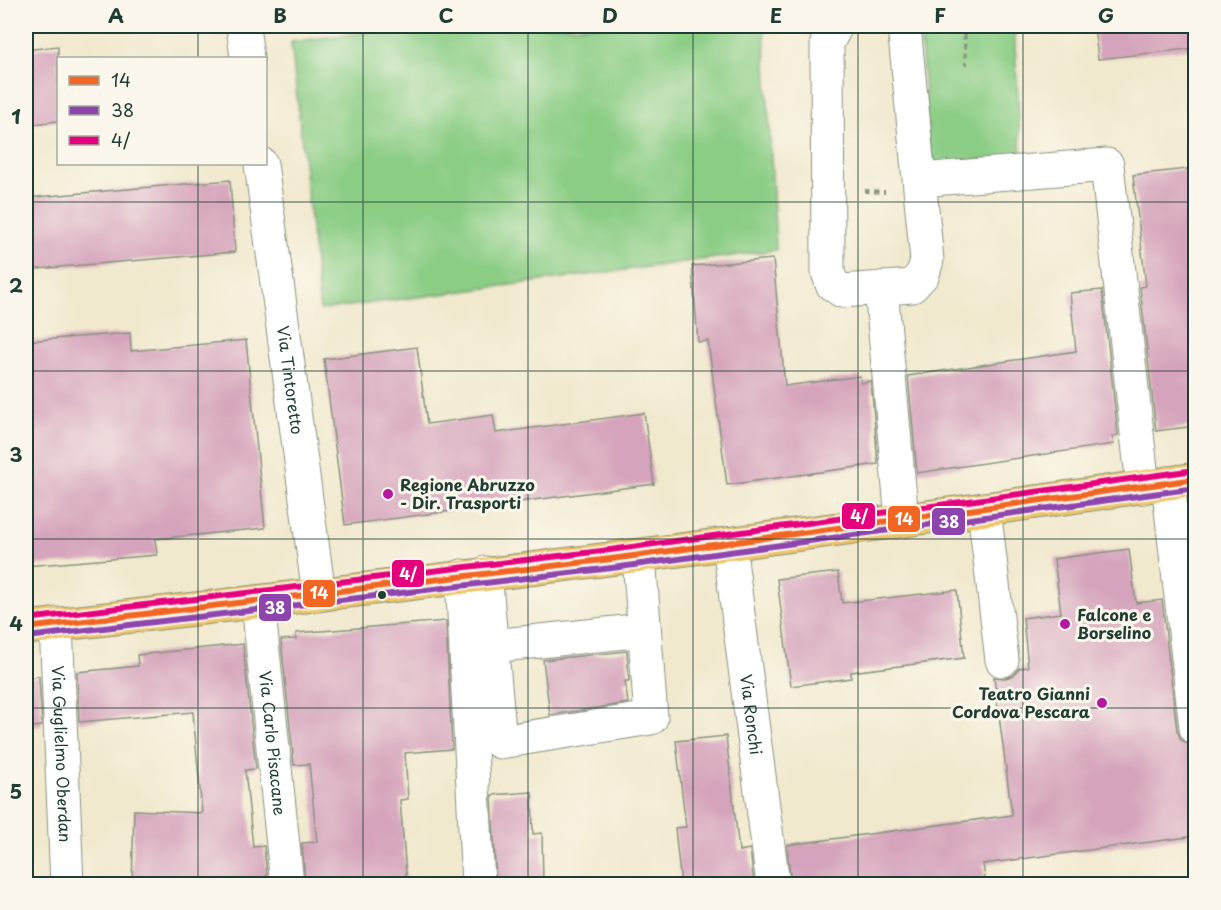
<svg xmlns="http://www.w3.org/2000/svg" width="1221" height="910" font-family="'Playpen Sans',sans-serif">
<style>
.green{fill:#8bcd85;stroke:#55855c;stroke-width:1.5}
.building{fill:#d5a4bc}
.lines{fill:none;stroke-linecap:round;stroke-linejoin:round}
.minor-casing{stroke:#889381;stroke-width:35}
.major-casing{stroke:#889381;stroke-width:35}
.path{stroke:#889381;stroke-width:4;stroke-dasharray:4.5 4.5;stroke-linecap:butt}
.minor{stroke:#fff;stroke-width:33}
.major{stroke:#edc569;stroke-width:33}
.bus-1-casing{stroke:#fbf7ec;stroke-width:10}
.bus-2-casing{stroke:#fbf7ec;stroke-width:10}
.bus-3-casing{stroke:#fbf7ec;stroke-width:10}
.bus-1{stroke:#f26522;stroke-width:6}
.bus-2{stroke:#8e44ad;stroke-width:6}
.bus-3{stroke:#e5007d;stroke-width:6}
.grid{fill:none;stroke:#1f3d34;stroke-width:1.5;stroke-opacity:0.55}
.poi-dot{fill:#b5179e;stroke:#fbf7ec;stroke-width:2}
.bus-dot{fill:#1f3d34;stroke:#fbf7ec;stroke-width:2}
.labels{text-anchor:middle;stroke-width:6;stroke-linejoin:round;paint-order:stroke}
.street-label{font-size:16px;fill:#1f3d34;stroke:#fbf7ec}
.poi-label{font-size:16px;font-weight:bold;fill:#1f3d34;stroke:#fbf7ec;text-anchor:start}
.line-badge{stroke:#fbf7ec;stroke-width:2}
.badge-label{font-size:16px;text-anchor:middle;font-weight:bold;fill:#fff}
.neatline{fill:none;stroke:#1f3d34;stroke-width:2}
.grid-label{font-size:20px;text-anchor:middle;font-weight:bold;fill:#1f3d34}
</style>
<rect width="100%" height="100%" fill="#fbf7ec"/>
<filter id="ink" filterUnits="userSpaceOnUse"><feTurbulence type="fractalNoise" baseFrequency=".0167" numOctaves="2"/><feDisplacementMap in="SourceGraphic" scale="12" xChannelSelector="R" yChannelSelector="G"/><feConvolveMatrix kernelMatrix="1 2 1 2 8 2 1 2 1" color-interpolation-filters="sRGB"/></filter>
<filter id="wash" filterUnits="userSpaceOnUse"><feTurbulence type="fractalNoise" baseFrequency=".008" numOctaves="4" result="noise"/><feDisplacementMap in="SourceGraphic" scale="24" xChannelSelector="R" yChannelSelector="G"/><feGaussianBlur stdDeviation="1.35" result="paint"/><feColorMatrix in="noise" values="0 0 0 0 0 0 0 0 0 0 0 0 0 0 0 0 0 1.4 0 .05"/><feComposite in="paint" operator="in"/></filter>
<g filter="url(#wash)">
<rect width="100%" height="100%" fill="#f1e9ce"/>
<path class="green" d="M414,26H764L776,250L320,310L291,42Z
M920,26H1014L1021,156L930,165Z"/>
<g id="blocks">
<path class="building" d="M1094,26H1196V48L1098,59Z
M58,46V121L26,125V50Z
M1196,168V426L1156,431L1140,287L1146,286L1133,175Z
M230,180L235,252L26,270V198Z
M773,259L785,386L860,376L861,383L871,381L878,464L727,485L708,341L698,342L692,266Z
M1102,290L1118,435L1112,436L1114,444L917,473L908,376L1076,351L1070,293Z
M130,333L131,351L246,340L265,528L155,539L157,555L26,566V341Z
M417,347L427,424L493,415L496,433L644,413L654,484L345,525L324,359Z
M1129,549L1136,603L1162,600L1177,730L1181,740L1192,746L1196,772V836L983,864L986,885H791L787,845L1012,815L994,677L1005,678L1014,675L1019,668L1028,667L1023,618L1061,613L1054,559Z
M838,572L842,603L957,590L964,658L851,672V678L791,686L777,579Z
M446,621L452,749L405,753L408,799L400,800L407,885H305L302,843L317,842L309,764L294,765L281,640L296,639V633Z
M243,644L256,769L245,770L253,847L264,846L268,885H132L134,810L202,813L193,712L79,722L77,672L138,666L137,655Z
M627,651L629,681H625L628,703L550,715L543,660Z
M39,676L42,726L26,728V678Z
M726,736L739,851L750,849L754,885H681L675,828L686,827L676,741Z
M532,792L533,834L542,833L543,885H496L492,795Z"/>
</g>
</g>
<g filter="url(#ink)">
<use href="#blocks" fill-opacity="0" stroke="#889381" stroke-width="1.5"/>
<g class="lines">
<defs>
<g id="minor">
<path d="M243,26L247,58"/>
<path d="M836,26L827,43L828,272L832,284L842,291L912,286L923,274L927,260L904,26"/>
<path id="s1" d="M261,164L319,595"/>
<path d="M920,180L1107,165L1143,487"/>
<path d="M881,288L902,520"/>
<path d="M1168,483L1196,728"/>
<path d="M984,509L1002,660"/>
<path id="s2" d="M729,544L773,884"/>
<path d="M485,573L500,742L651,718L639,556"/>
<path d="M462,576L478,884"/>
<path id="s3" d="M258,603L287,884"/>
<path id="s4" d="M56,624L67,884"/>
<path d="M492,646L644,630"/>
</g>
<path id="major" d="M26,628C416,585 806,536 1196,479"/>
</defs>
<use href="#minor" class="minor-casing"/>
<use href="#major" class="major-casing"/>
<path class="path" d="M964,26L966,65
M865,191L885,192"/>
<use href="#minor" class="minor"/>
<use href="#major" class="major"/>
<defs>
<path id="bus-1" d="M26,628L611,559L1196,479"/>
<path id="bus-2" d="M27,637L612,568L1196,488"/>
<path id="bus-3" d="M26,619L610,550L1195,470"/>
</defs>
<use href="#bus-1" class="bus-1-casing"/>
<use href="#bus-2" class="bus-2-casing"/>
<use href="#bus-3" class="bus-3-casing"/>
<use href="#bus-1" class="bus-1"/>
<use href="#bus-2" class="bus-2"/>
<use href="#bus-3" class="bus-3"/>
</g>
</g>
<path class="grid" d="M198,26V58M363,26V884M528,26V884M693,26V884M858,26V884M1023,26V884M198,164V884M26,202H1196M26,371H1196M26,539H1196M26,708H1196"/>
<g class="poi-dot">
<circle cx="388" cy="494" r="6"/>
<circle cx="1065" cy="624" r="6"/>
<circle cx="1102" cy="703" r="6"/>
</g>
<circle class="bus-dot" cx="382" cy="595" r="5"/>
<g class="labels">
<g class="street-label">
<text dy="6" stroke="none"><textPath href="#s1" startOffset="218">Via Tintoretto</textPath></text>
<text dy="6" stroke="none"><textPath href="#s2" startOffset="172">Via Ronchi</textPath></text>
<text dy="6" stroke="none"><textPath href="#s3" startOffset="141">Via Carlo Pisacane</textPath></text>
<text dy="6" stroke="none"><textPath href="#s4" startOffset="130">Via Guglielmo Oberdan</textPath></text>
</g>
<g class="poi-label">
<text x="400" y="491">Regione Abruzzo<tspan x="400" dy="18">- Dir. Trasporti</tspan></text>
<text x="1077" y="621">Falcone e<tspan x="1077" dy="18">Borselino</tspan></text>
<text x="1090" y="700" text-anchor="end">Teatro Gianni<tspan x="1090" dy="18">Cordova Pescara</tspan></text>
</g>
</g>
<g class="line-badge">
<rect x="841" y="502" width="35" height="28" rx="6" fill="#e5007d"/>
<rect x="887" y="505" width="34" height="28" rx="6" fill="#f26522"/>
<rect x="931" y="507" width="35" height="29" rx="6" fill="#8e44ad"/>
<rect x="391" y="559" width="34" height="29" rx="6" fill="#e5007d"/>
<rect x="302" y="579" width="34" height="29" rx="6" fill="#f26522"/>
<rect x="258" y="593" width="34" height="29" rx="6" fill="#8e44ad"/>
</g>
<g class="badge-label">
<text x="859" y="522">4/</text>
<text x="904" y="525">14</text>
<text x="949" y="528">38</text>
<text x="408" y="580">4/</text>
<text x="319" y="599">14</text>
<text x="275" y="614">38</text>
</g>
<rect width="1221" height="910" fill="none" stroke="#fbf7ec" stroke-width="66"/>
<rect x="57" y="57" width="210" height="108" fill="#fbf7ec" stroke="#a3ada2" stroke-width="1.5"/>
<rect x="69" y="76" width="30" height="9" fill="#f26522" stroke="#a3ada2" stroke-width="1.5"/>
<text x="111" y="87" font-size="18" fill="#1f3d34">14</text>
<rect x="69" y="106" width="30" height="9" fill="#8e44ad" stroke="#a3ada2" stroke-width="1.5"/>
<text x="111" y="117" font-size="18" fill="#1f3d34">38</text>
<rect x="69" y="136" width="30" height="9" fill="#e5007d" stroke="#a3ada2" stroke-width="1.5"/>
<text x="111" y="147" font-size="18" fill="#1f3d34">4/</text>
<rect x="33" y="33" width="1155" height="844" class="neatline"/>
<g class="grid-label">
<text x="116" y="23">A</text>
<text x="280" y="23">B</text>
<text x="446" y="23">C</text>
<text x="610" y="23">D</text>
<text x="776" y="23">E</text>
<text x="940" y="23">F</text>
<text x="1106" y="23">G</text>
<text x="16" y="124">1</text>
<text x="16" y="293">2</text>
<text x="16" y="462">3</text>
<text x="16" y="631">4</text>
<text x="16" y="799">5</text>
</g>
</svg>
